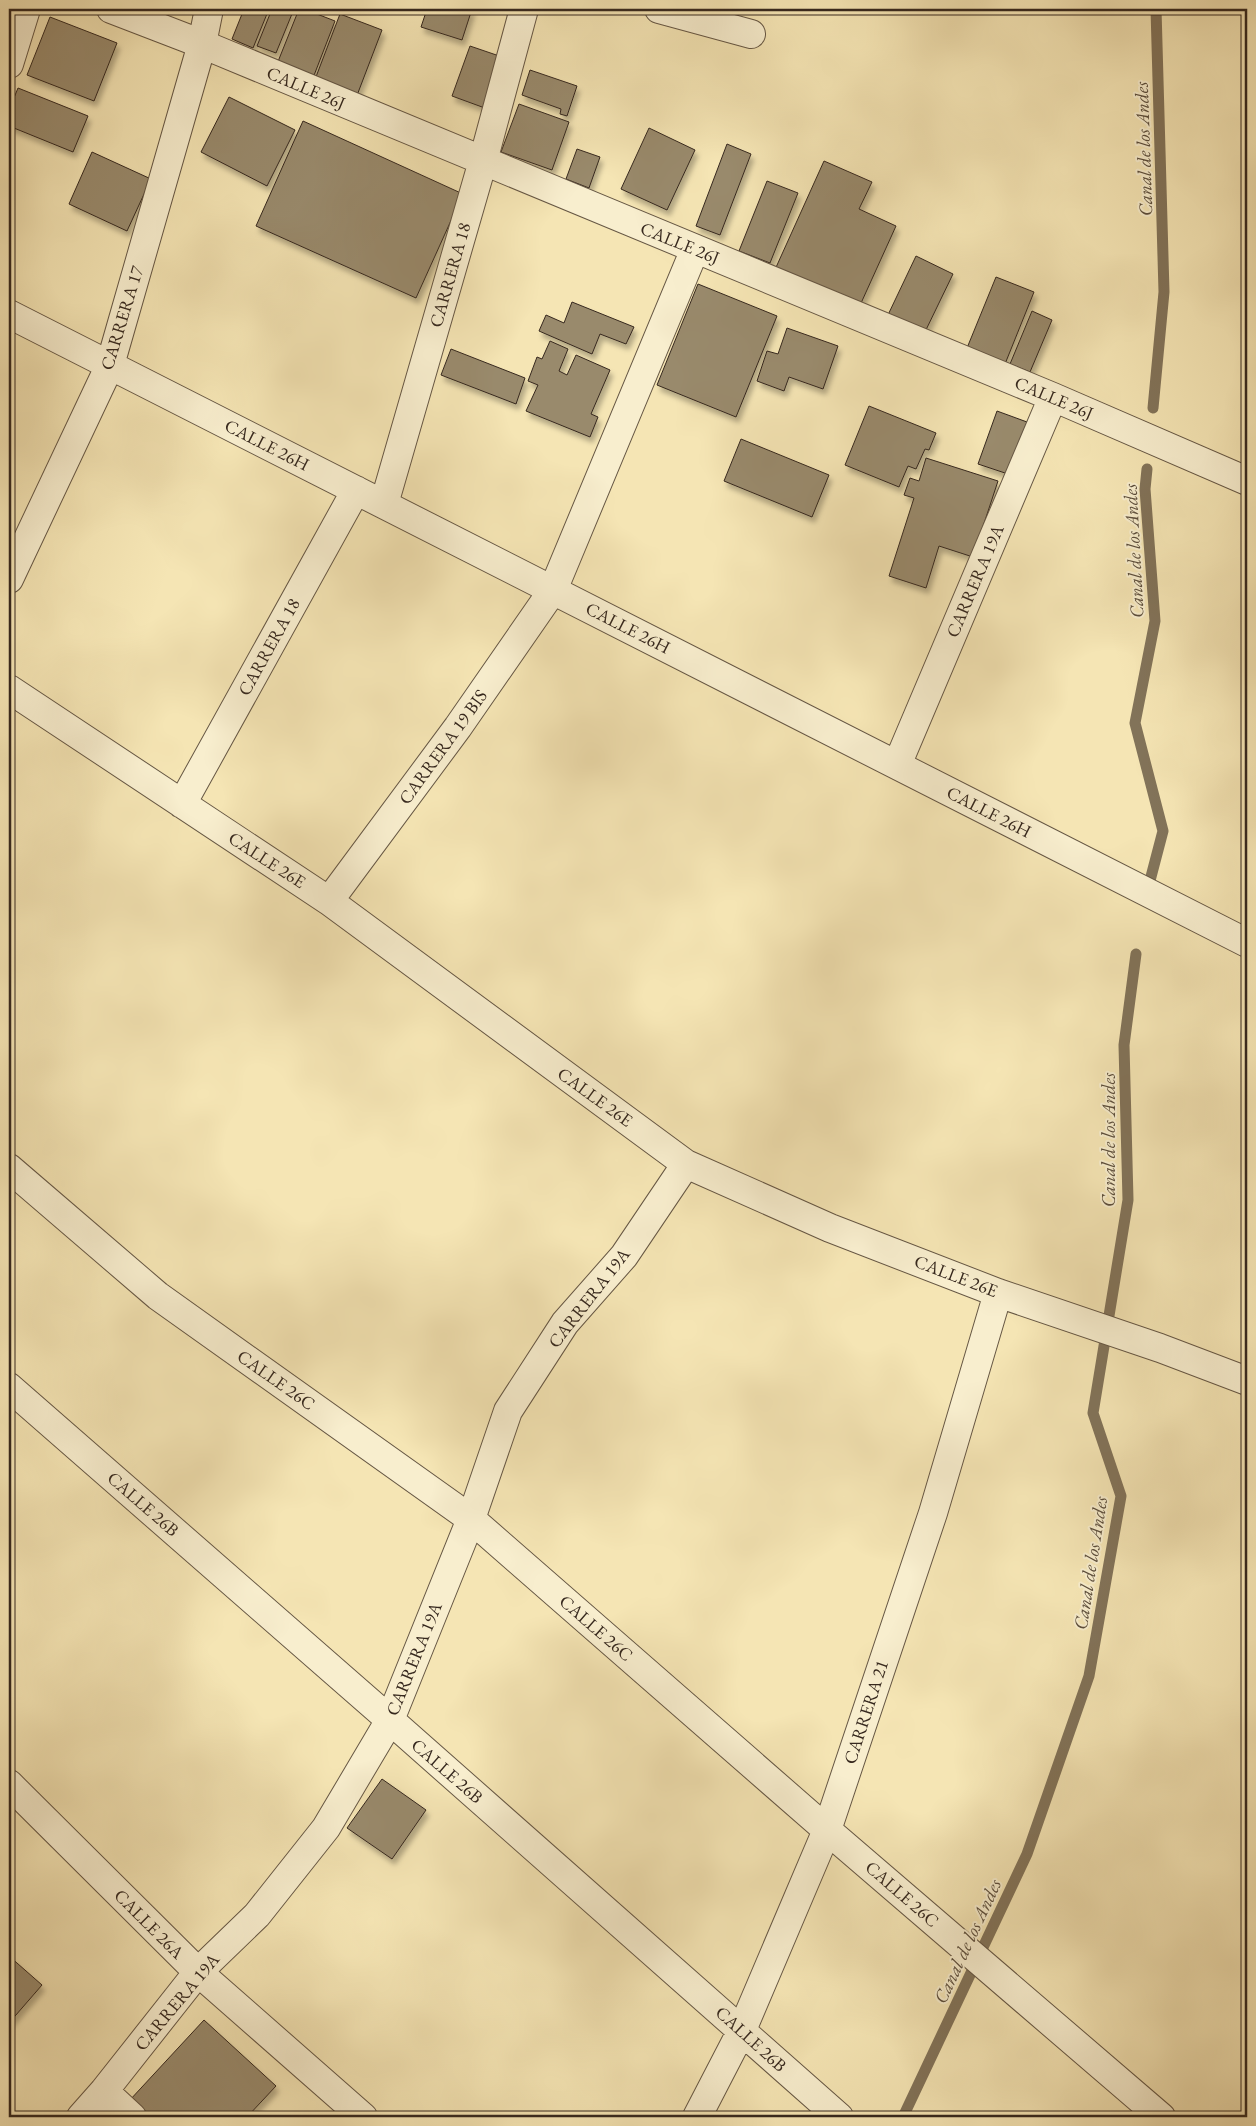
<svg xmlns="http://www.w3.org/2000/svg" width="1256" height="2126" font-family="'EB Garamond',serif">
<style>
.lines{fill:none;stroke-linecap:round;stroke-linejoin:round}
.stream{stroke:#827359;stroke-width:11}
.building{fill:#998a6c;stroke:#36281e;filter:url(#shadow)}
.minor-casing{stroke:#665744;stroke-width:30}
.minor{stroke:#f8eece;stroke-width:28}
.labels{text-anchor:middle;stroke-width:4;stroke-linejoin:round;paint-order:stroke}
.street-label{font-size:18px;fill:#36281e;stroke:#f8eece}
.water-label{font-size:19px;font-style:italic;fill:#5c4e3c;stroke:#f8eece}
</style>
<defs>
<filter id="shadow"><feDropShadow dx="3" dy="5.5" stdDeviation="2.5" flood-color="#0004"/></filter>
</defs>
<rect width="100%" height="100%" fill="#f5e5b4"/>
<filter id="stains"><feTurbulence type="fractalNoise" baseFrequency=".004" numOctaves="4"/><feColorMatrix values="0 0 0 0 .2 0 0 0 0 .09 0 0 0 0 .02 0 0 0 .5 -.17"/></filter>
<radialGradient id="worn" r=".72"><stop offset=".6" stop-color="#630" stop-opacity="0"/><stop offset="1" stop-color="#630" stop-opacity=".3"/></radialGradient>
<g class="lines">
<path class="stream" d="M1153,408L1164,292L1156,9
M1147,892L1163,831L1135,723L1155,621L1145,489L1147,469
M903,2117L1027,1854L1089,1676L1121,1496L1093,1413L1128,1200L1124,1045L1136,954"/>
</g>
<path class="building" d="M244,9H269L253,48L232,39Z
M272,9H294L276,53L257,46Z
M299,9H304L335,21L313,78L277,64Z
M427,9H472L462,40L421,27Z
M340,14L382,30L356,98L314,82Z
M50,17L117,43L94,101L27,75Z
M470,46L511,60L493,111L452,96Z
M530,70L577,86L567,116L560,114L561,109L522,95Z
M18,88L88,116L73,152L9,126V110Z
M229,97L295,130L267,186L201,152Z
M519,104L569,122L552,170L501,152Z
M303,121L463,194L416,298L256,226Z
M649,128L695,150L667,210L621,189Z
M727,144L751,154L720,235L696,226Z
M577,149L600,157L589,188L566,179Z
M92,152L151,179L127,231L69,204Z
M824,161L872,182L859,209L896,226L857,312L773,274Z
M767,181L798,193L770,263L739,251Z
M916,256L953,274L924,334L887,317Z
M996,277L1034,292L1005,364L967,348Z
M698,284L777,316L736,417L657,385Z
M572,302L634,327L626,344L600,334L592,354L539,331L546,315L564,323Z
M1032,311L1052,320L1030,372L1010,364Z
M787,328L838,346L823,389L789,377L784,391L757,381L767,351L778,354Z
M550,341L568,349L559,371L567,375L576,355L610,370L591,414L598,417L590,437L526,411L538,385L528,381L537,357L542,359Z
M451,349L525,378L516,404L441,375Z
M869,406L936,433L929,450L925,449L916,469L908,466L899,487L845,465Z
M997,411L1027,422L1008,474L978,464Z
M741,439L829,475L812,517L724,481Z
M926,458L998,481L973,557L939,546L926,588L889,576L914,498L904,495L910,478L919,481Z
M382,1779L426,1810L392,1859L347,1828Z
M9,1956L42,1985L9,2023Z
M204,2020L276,2086L247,2117H147L129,2101Z"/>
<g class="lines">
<defs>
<path id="minor" d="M111,9L202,44L1053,397L1247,481
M659,9L751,34
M9,64L26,9
M9,314L1247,943
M384,504L483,161L524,9
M9,579L110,365L202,44L209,9
M9,689L329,901L686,1164L830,1228L998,1293L1160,1348L1247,1381
M897,765L1053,397
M182,804L356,490
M329,901L458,727L553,590L695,249
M9,1168L158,1296L471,1519L827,1830L1161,2117
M9,1387L390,1720L839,2117
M9,1784L198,1972L363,2117
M104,2091L132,2117
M81,2117L104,2091L198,1972L257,1915L326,1828L390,1720L471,1519L508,1411L565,1323L624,1256L686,1164
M697,2117L742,2030L827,1830L933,1513L998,1293"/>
</defs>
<use href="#minor" class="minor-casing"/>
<use href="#minor" class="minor"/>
</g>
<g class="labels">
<g class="street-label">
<text transform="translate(306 88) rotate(23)" y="6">CALLE 26J</text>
<text transform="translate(680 243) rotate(22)" y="6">CALLE 26J</text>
<text transform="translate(450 275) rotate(-74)" y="6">CARRERA 18</text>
<text transform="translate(122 318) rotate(-73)" y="6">CARRERA 17</text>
<text transform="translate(1054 398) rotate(23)" y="6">CALLE 26J</text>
<text transform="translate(267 445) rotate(27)" y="6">CALLE 26H</text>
<text transform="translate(975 581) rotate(-67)" y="6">CARRERA 19A</text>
<text transform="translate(628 628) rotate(27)" y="6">CALLE 26H</text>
<text transform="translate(269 647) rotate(-61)" y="6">CARRERA 18</text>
<text transform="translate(443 747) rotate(-54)" y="6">CARRERA 19 BIS</text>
<text transform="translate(989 812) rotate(27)" y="6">CALLE 26H</text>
<text transform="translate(267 860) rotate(33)" y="6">CALLE 26E</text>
<text transform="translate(595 1097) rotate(36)" y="6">CALLE 26E</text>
<text transform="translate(956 1276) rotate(21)" y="6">CALLE 26E</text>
<text transform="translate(589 1298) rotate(-52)" y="6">CARRERA 19A</text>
<text transform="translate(276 1380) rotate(35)" y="6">CALLE 26C</text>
<text transform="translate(143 1504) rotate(41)" y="6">CALLE 26B</text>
<text transform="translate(596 1628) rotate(41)" y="6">CALLE 26C</text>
<text transform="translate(414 1659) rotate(-68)" y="6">CARRERA 19A</text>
<text transform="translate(866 1712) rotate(-72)" y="6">CARRERA 21</text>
<text transform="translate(447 1771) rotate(41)" y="6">CALLE 26B</text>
<text transform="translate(902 1894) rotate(41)" y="6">CALLE 26C</text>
<text transform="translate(149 1924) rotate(45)" y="6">CALLE 26A</text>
<text transform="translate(177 2002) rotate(-50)" y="6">CARRERA 19A</text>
<text transform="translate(751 2039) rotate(42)" y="6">CALLE 26B</text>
</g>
<g class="water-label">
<text transform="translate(1143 149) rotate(-92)" y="7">Canal de los Andes</text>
<text transform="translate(1133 551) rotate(-93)" y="7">Canal de los Andes</text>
<text transform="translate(1108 1140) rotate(-90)" y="7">Canal de los Andes</text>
<text transform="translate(1090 1563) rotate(-81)" y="7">Canal de los Andes</text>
<text transform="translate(967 1941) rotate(-65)" y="7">Canal de los Andes</text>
</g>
</g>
<rect width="1256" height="2126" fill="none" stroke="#f5e5b4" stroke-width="30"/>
<rect x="10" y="10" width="1236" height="2106" fill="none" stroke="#36281e" stroke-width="2.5"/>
<rect x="15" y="15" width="1226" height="2096" fill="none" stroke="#36281e"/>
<rect width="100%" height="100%" filter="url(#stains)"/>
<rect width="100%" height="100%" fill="url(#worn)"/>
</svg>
